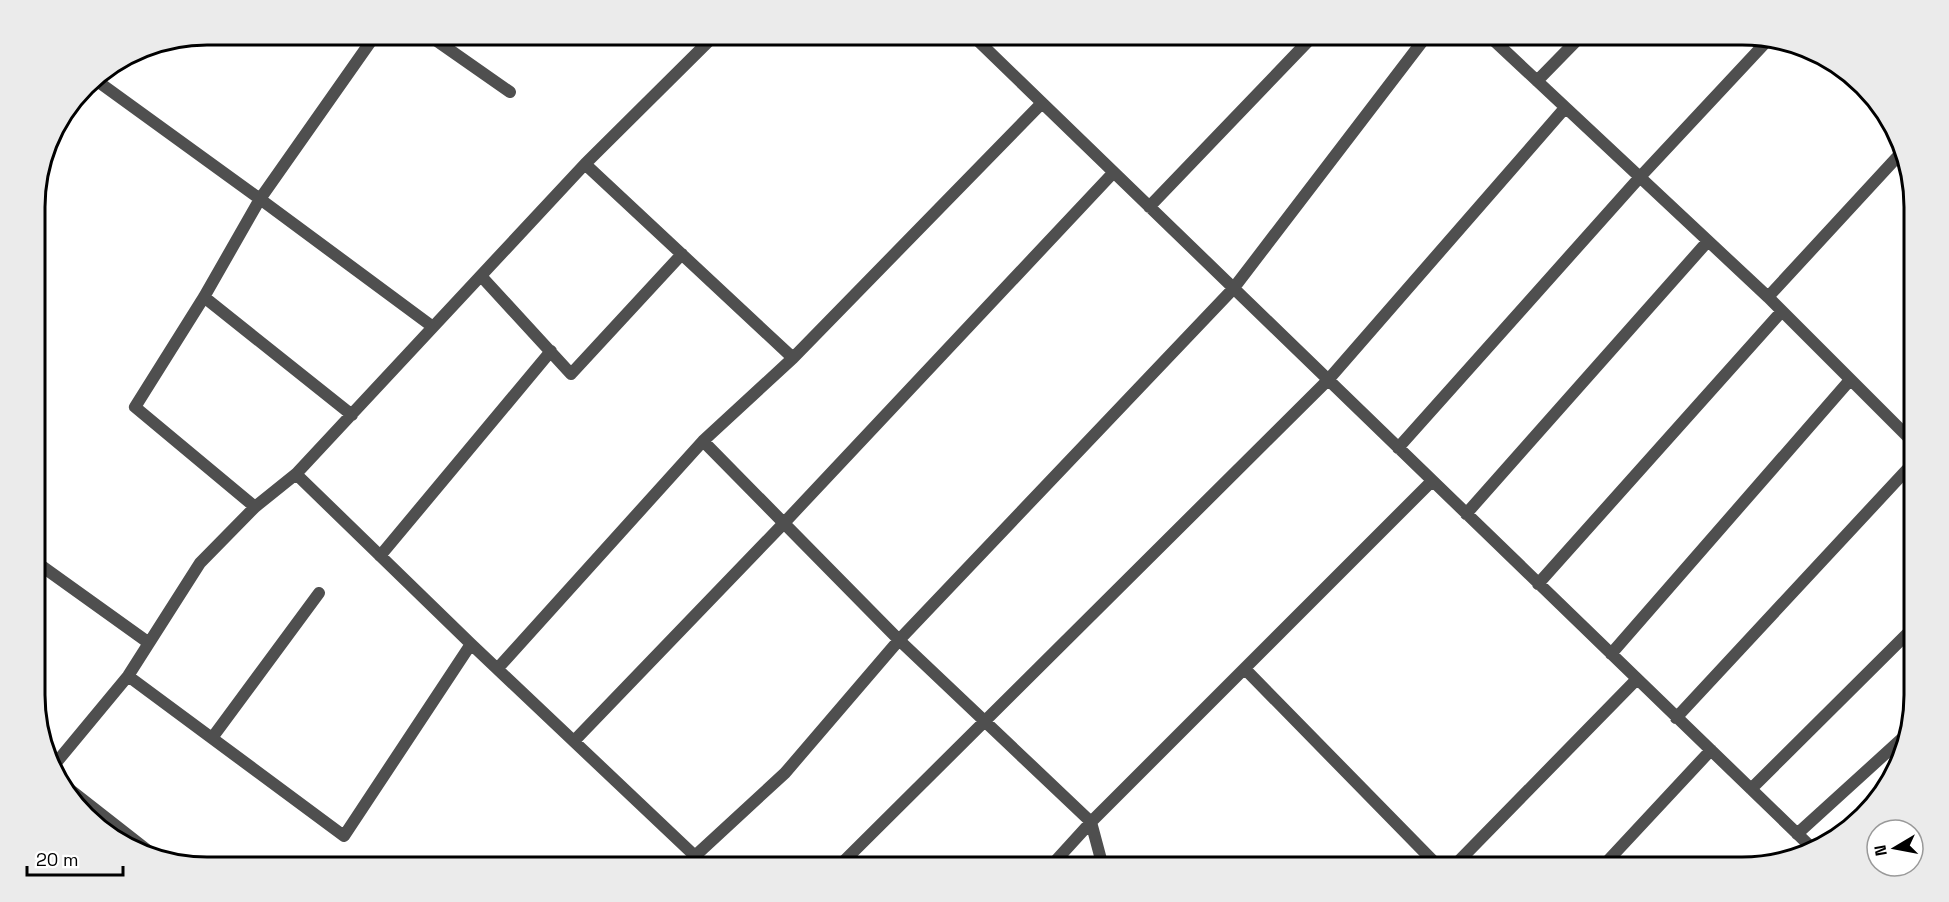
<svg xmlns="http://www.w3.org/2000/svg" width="1949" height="902" font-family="'Space Grotesk',sans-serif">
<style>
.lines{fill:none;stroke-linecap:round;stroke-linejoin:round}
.minor{stroke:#4f4f4f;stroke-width:12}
.tertiary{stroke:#4f4f4f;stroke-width:12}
.rim{fill:none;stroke:#000;stroke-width:3}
</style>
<rect width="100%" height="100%" fill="#fff"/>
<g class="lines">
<path class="minor" d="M427,34L510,92
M971,34L1811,847
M1487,34L1768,297L1900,154
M93,78L260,199L433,327
M1537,81L1583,34
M585,164L793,358
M1149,207L1315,34
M481,276L571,374L682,254
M204,297L352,415
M1768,297L1914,443
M703,441L899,640L1091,822L1103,867
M1398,448L1640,177L1768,40
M296,474L471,644L695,856L713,867
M255,507L135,407L204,297L260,199L376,34
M1466,514L1708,241
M380,556L551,351
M36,562L149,643
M1538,584L1782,311
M1611,654L1850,380
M498,668L703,441L793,358L1042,103
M1245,669L1439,867
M128,676L344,836L471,644
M1676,718L1914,462
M212,738L319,593
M575,740L784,523L1113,173
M55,764L128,676L200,563L255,507L296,474L585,164L716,34
M1751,789L1914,627
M1797,834L1907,734
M686,867L695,856L785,773L899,640L1233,289L1428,34
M838,867L1328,380L1565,108
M1050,867L1091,822L1432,481
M1453,867L1637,679
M1602,867L1711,750"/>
<path class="tertiary" d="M64,785L156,857"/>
</g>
<path d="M0 0H1949V902H0ZM207 45H1742A162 162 0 0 1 1904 207V695A162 162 0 0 1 1742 857H207A162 162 0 0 1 45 695V207A162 162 0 0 1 207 45Z" fill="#ebebeb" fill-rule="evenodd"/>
<path class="rim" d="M207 45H1742A162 162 0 0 1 1904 207V695A162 162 0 0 1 1742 857H207A162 162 0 0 1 45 695V207A162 162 0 0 1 207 45Z"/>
<g transform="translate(1895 848) rotate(260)"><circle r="28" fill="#ffffff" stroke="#999999" stroke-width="1.5"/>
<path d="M0-4.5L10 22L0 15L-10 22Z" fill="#000000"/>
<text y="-9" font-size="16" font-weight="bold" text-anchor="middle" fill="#000000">N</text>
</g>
<path d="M27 866v9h96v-9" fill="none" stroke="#000000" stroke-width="3"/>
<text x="36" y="866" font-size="18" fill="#000000" stroke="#ffffff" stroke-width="4.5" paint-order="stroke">20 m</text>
</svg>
